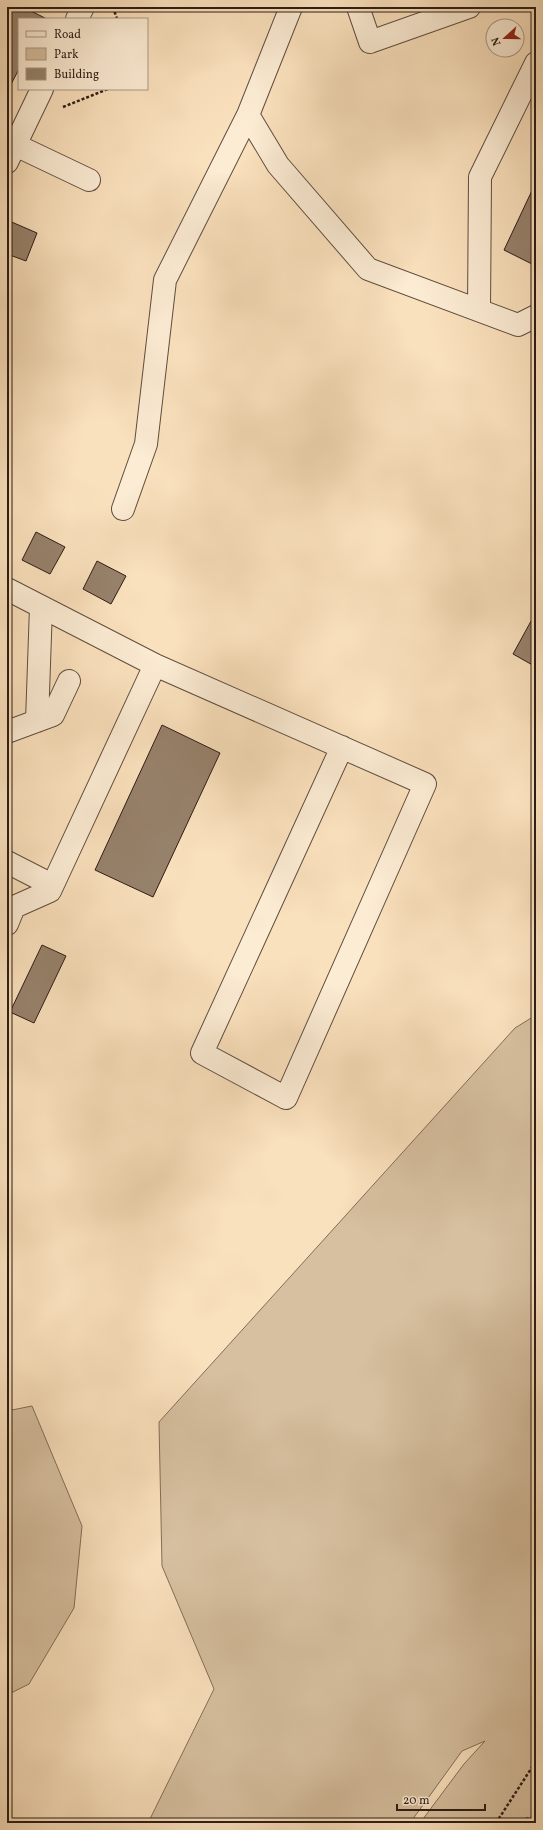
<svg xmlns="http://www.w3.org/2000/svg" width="543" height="1830" font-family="Vollkorn,serif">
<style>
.green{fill:#d7c0a0;stroke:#826e5a}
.building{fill:#97826c;stroke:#2c1c15}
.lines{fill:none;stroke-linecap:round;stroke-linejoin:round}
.minor-casing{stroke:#604d3f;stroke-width:24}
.path{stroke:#2c1c15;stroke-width:2.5;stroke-dasharray:3 2;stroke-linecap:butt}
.minor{stroke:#fcecd4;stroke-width:22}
</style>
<rect width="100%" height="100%" fill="#fae1bd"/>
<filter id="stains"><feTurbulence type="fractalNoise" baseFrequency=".005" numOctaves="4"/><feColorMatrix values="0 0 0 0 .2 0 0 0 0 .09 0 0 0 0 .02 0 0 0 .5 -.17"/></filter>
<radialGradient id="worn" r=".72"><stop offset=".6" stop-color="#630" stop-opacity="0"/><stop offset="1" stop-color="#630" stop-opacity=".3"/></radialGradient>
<path class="green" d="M536,1015V1823H420L464,1764L485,1741L462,1751L410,1823H148L214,1689L162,1566L159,1422L515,1028Z
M32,1406L82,1526L74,1608L29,1684L7,1695V1411Z"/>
<path class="building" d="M7,7H23L45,18L19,19V69L7,92Z
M536,182V266L504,250Z
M7,220L37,233L26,261L7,254Z
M36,532L65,547L50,574L22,560Z
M97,561L126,576L111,604L83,589Z
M536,612V667L513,654Z
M162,725L220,753L153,897L95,870Z
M42,945L66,956L34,1023L10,1012Z"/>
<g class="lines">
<defs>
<path id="minor" d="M358,7L370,42L469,7
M77,19L83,7
M248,115L278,165L368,269L518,325L536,316
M7,141L89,180
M7,162L42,89
M479,310L480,177L536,63
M123,509L146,444L165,280L248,115L291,7
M7,589L155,665L425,784L286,1098L202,1053L342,747
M37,721L41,607
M7,732L53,715L69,681
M7,862L52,885
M7,924L14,907L50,891L155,665"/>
</defs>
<use href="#minor" class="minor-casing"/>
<path class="path" d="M113,7L117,19
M63,107L108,89
M496,1823L536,1761
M506,1823L536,1817"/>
<use href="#minor" class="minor"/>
</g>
<rect width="543" height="1830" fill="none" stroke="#fae1bd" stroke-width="24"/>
<rect x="8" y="8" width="527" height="1814" fill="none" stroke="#2c1c15" stroke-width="2"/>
<rect x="12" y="12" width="519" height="1806" fill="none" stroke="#2c1c15"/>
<rect x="18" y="18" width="130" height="72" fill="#fcecd4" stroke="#a99988"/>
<rect x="26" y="31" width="20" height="6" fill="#fcecd4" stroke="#a99988"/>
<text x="54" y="38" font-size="12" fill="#2c1c15">Road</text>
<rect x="26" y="48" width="20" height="12" fill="#d7c0a0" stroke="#a99988"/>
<text x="54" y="58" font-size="12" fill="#2c1c15">Park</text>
<rect x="26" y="68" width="20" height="12" fill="#97826c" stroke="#a99988"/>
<text x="54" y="78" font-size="12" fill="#2c1c15">Building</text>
<g transform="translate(505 38) rotate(249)"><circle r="19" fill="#fcecd4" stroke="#a99988"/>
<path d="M0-3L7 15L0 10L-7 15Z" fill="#8f2418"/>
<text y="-6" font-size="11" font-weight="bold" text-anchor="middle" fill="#2c1c15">N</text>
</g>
<path d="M397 1804v6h88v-6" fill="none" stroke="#2c1c15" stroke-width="2"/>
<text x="403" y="1804" font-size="12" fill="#2c1c15" stroke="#fcecd4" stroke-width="3" paint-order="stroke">20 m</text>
<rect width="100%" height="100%" filter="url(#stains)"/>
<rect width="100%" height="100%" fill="url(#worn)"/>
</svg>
